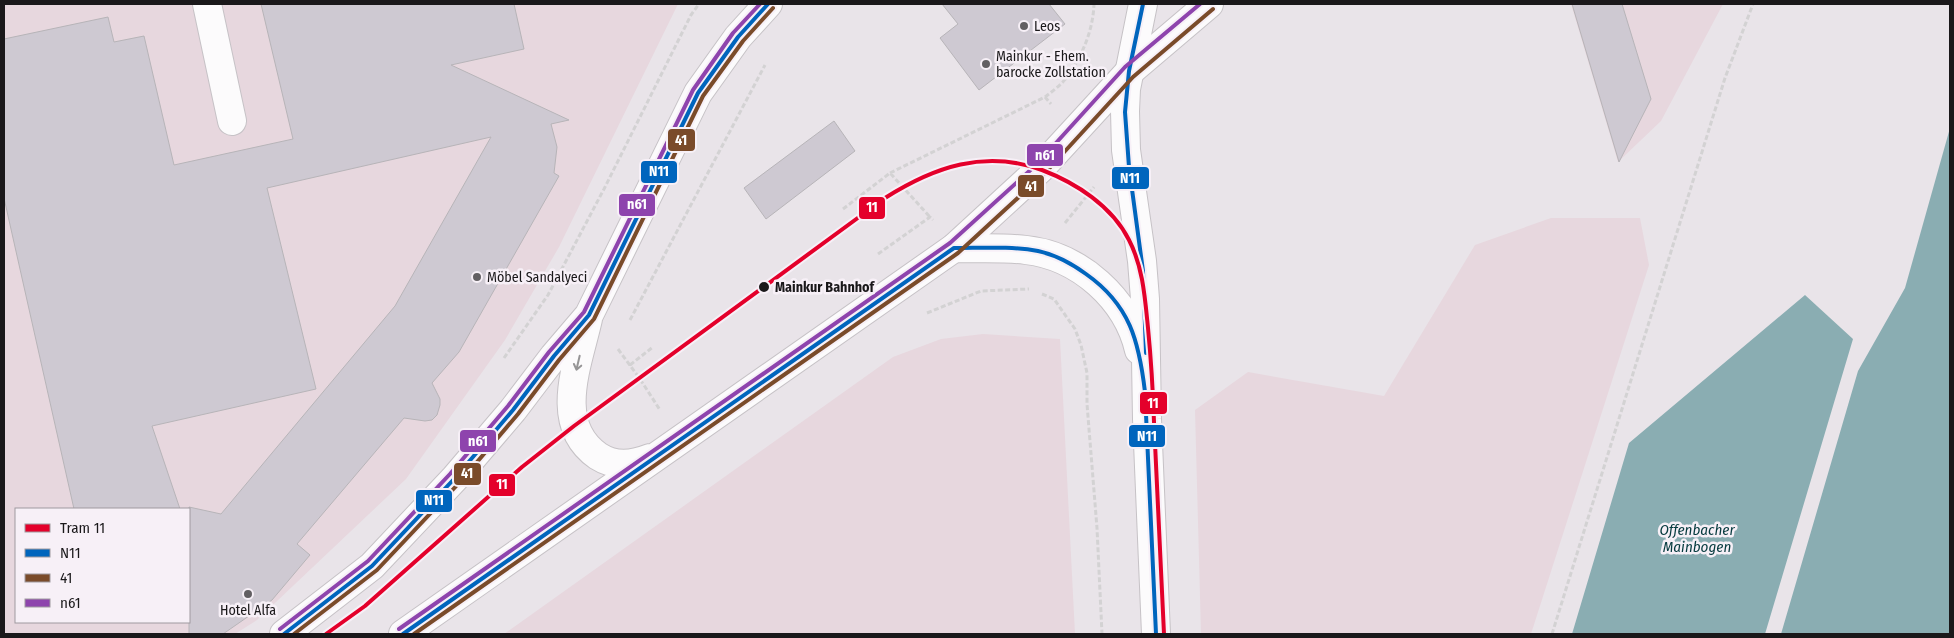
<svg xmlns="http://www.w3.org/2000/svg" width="1954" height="638" font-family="'Fira Sans Condensed',sans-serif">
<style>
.industrial{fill:#e7d7de;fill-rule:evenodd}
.water{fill:#8aadb2}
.building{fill:#cec9d2;stroke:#b7b4b8}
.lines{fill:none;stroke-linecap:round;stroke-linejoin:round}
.minor-casing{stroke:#c6c2c6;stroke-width:30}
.major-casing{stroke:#c6c2c6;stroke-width:30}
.path{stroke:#d3d2d3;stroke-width:3;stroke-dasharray:5 2.5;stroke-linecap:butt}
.minor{stroke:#fcfbfc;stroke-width:28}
.major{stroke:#fcfbfc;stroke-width:28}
.bus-1-casing{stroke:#f7f0f7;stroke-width:8}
.bus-2-casing{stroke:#f7f0f7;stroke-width:8}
.bus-3-casing{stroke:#f7f0f7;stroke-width:8}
.bus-1{stroke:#0065bd;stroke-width:4}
.bus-2{stroke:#7a4b2a;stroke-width:4}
.bus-3{stroke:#8e44ad;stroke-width:4}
.tram-1-casing{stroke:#f7f0f7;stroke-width:8}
.tram-1{stroke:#e4002b;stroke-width:4}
.oneway{stroke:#969596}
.poi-dot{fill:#625f62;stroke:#f7f0f7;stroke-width:2}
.stop-dot{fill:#1a181a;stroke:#f7f0f7;stroke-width:2}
.labels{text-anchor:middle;stroke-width:5;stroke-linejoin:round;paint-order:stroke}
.poi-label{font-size:14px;fill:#1a181a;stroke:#f7f0f7;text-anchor:start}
.stop-label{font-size:14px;font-weight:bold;fill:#1a181a;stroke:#f7f0f7;text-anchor:start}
.water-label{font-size:15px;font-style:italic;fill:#053a3e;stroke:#f7f0f7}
.line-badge{stroke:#f7f0f7;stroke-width:2}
.badge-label{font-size:14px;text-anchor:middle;font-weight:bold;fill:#fff}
</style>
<rect width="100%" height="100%" fill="#e9e4e9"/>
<path class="industrial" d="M4,4H678L559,247L505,340L406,479L257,620L235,634H4ZM16,509H189V622H16Z
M1571,4H1723L1661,121L1618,162Z
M1551,218H1640L1649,265L1531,634H1201L1195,410L1248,372L1384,396L1475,245Z
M983,334L1060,339L1075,634H504L893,357L941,339Z"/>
<path class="water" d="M1950,128V634H1781L1858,371L1905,288Z
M1805,295L1853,339L1765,634H1572L1629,443Z"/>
<path class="building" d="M261,4H514L524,49L451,65L569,120L551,124L557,147L554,173L559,176L459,352L432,383L440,399V405L437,415L432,420L425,421L404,418L297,544L310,555L272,600L223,634H189V507L221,514L395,306L491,137L267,188L316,389L152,426L180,509H74L4,198V39L108,17L114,42L144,36L174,165L293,139Z
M942,4H1049L1065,24L979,90L940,38L958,24Z
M1572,4H1622L1651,99L1619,162Z
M834,121L855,151L766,219L744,188Z"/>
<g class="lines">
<defs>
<path id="minor" d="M207,4L232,121
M1143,4L1126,89L1125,111L1126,150L1142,261L1145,299L1147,419L1156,634
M954,248C977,249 1003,247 1026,250C1080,256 1127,299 1139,350"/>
<path id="major" d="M588,319C578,364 552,424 598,456C615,467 632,465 650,458
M284,634L372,566L455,478L513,410L554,356L589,315L698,93L738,37L768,4
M403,634L954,248L1040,169L1129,72L1209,4"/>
</defs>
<use href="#minor" class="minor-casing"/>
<use href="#major" class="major-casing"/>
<path class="path" d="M1045,97C1053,91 1062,84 1068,76C1083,54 1093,30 1094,4
M890,173L1045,97L1051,104
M843,209L890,173L930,217
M1065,223L1094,187
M878,254L930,217L933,220
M1042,294L1054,299L1075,329L1081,345L1087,373V404L1097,528L1102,634
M927,313L981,291L1029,289
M630,320L765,65
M618,349L640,379L660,410
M504,358L548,295L604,189L691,15L699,4
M630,365L653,347
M1552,634L1725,78L1753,4"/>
<use href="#minor" class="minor"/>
<use href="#major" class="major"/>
<defs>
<path id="bus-1" d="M1143,4L1129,71L1125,112L1129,167L1143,271L1146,353
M284,634L372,566L455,478L513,410L554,356L589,315L698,93L738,37L768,4
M403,634L954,248C982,248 1011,246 1038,251C1056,255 1071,263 1086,274C1130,305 1139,341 1145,392L1156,634"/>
<path id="bus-2" d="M294,634L377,570L460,482L518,414L559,360L594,319L703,96L743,41L773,8
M414,634L958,253L1045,173L1133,77L1213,9"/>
<path id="bus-3" d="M280,629L368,561L450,474L508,406L549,352L584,312L693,90L733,33L760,4
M399,629L950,243L1036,165L1125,67L1200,4"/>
</defs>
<use href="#bus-1" class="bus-1-casing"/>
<use href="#bus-2" class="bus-2-casing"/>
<use href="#bus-3" class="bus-3-casing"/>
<use href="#bus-1" class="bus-1"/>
<use href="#bus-2" class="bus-2"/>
<use href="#bus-3" class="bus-3"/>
<defs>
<path id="tram-1" d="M326,634L365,606L522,467L574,426L885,198C934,167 985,149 1042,170C1076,183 1112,206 1129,240C1143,267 1145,298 1148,328C1151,359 1153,391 1154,422C1157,493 1161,563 1164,634"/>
</defs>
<use href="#tram-1" class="tram-1-casing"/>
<use href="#tram-1" class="tram-1"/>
</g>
<defs><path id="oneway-shaft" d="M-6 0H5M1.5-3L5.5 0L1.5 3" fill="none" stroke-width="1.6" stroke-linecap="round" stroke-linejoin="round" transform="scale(1.25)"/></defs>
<use class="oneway" href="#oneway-shaft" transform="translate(578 363) rotate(103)"/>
<g class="poi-dot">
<circle cx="1024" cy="26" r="5"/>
<circle cx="986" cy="64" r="5"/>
<circle cx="477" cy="277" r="5"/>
<circle cx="248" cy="594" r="5"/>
</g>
<circle class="stop-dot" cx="764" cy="287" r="6"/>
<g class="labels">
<g class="poi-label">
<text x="1034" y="31">Leos</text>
<text x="996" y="61">Mainkur - Ehem.<tspan x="996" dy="16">barocke Zollstation</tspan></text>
<text x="487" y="282">Möbel Sandalyeci</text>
<text x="248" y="615" text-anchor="middle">Hotel Alfa</text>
</g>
<g class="stop-label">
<text x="775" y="292">Mainkur Bahnhof</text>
</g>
<g class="water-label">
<text x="1697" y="535">Offenbacher<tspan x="1697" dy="17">Mainbogen</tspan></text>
</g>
</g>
<g class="line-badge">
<rect x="667" y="128" width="29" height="24" rx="5" fill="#7a4b2a"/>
<rect x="1026" y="143" width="38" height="24" rx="5" fill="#8e44ad"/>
<rect x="640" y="160" width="38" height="24" rx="5" fill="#0065bd"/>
<rect x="1111" y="166" width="39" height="24" rx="5" fill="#0065bd"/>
<rect x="1017" y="174" width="28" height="24" rx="5" fill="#7a4b2a"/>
<rect x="618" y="193" width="38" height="24" rx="5" fill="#8e44ad"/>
<rect x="858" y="196" width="28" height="24" rx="5" fill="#e4002b"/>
<rect x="1139" y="391" width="29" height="24" rx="5" fill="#e4002b"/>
<rect x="1128" y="424" width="38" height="24" rx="5" fill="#0065bd"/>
<rect x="459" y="429" width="38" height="24" rx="5" fill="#8e44ad"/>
<rect x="453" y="462" width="29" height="24" rx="5" fill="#7a4b2a"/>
<rect x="488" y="473" width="28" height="24" rx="5" fill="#e4002b"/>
<rect x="415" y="489" width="38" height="24" rx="5" fill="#0065bd"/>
</g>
<g class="badge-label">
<text x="681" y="145">41</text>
<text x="1045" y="160">n61</text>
<text x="659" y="176">N11</text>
<text x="1130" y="183">N11</text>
<text x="1031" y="191">41</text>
<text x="637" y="209">n61</text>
<text x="872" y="212">11</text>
<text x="1153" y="408">11</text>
<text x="1147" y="441">N11</text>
<text x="478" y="446">n61</text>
<text x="467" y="478">41</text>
<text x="502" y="489">11</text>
<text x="434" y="505">N11</text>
</g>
<rect width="1954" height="638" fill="none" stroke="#1a181a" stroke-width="10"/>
<rect x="15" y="508" width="175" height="115" fill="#f7f0f7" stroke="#9f9a9f"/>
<rect x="25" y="524" width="25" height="8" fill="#e4002b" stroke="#9f9a9f"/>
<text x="60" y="533" font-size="15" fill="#1a181a">Tram 11</text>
<rect x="25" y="549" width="25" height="8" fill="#0065bd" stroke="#9f9a9f"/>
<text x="60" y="558" font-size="15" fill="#1a181a">N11</text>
<rect x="25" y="574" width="25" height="8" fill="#7a4b2a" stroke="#9f9a9f"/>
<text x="60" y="583" font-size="15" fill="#1a181a">41</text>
<rect x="25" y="599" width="25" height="8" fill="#8e44ad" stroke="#9f9a9f"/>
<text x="60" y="608" font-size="15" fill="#1a181a">n61</text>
</svg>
